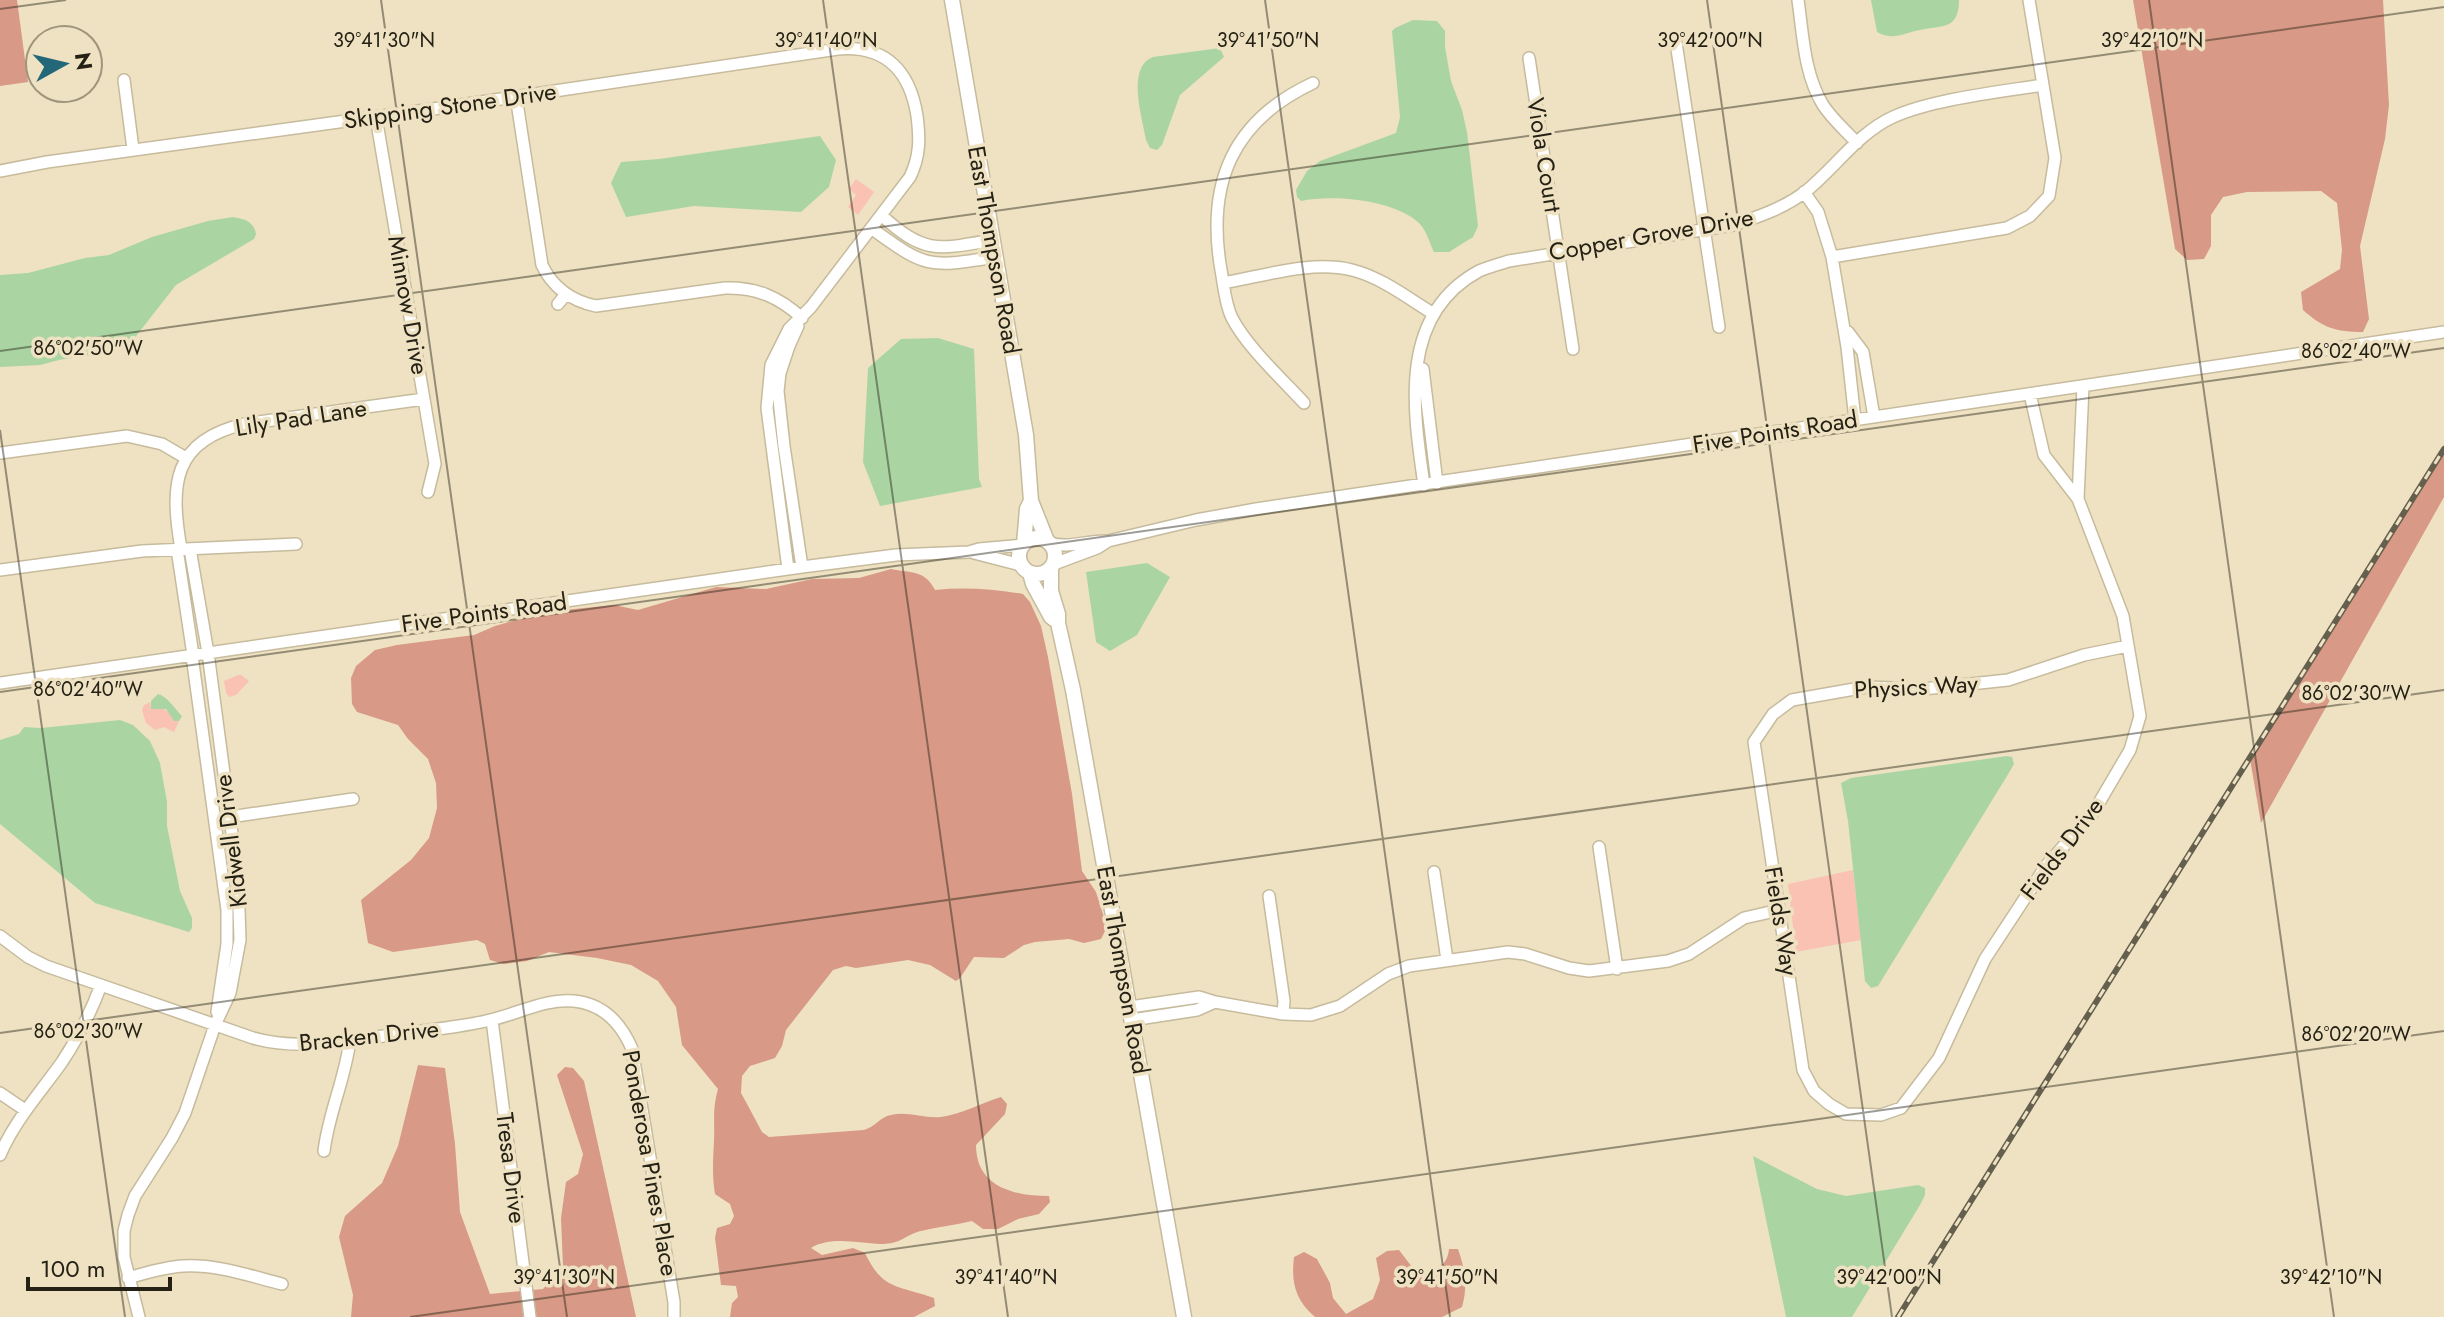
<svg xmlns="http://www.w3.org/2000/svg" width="2444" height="1317" font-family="Jost,sans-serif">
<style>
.green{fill:#fac2b2}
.forest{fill:#d89986}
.water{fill:#aad5a3}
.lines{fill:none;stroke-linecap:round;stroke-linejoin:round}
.minor-casing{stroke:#c7bb9d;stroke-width:14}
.major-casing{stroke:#c7bb9d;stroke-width:17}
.minor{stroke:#fff;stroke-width:11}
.major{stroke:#fff;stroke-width:14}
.rail-casing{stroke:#655f4d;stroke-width:6}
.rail{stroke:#eee2c3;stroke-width:3;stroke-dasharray:9;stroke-linecap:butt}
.ticks{fill:none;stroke:#252115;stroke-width:2;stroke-opacity:0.45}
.labels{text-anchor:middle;stroke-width:7;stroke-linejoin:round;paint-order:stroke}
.street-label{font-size:24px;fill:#252115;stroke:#eee2c3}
.ticks-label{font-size:20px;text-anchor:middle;fill:#252115;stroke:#eee2c3;stroke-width:7;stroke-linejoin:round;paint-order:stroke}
</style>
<rect width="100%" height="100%" fill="#eee2c3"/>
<path class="green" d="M856,179L874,192L858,215L848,207L856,195L849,189Z
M238,675H241L249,681L236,695L229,697L226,693L224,681Z
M150,702L151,709C162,705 170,711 174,721H179L174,732L164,727L155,730L146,723L142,710L144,705Z
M1853,870L1861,940L1796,952L1788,884Z"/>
<path class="forest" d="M0,0H17L28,82L0,86Z
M2133,0H2383L2389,105L2385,139L2360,246L2369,319L2363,332C2336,332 2323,328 2303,310L2301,292L2340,269L2342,250L2337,203L2321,191L2247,192L2223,197L2211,215V246L2204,259L2187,260L2175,249Z
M2444,449V497L2261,823L2250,759Z
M891,569C911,573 925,570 935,590C964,587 994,589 1023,594L1030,602L1041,626L1048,657L1072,794L1082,871L1096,892L1107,927L1101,939L1084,943L1069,939L1035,942L1024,945L1004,958L974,957L960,978L956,981L930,965L908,960L856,968L846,966L833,970L786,1030L782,1046L775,1058L750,1066L742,1076L741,1093L746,1102L762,1132L769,1137L864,1130C875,1127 880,1117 891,1115C908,1111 924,1119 941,1117C962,1114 981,1103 1001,1097L1007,1104L1005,1114L976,1145C976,1187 1014,1196 1049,1196L1050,1202L1039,1214L1018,1219L998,1229H983L972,1221C955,1225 938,1227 921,1231C904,1235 903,1244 880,1244C858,1243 830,1236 811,1248L822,1255L853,1248L865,1253C883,1291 898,1285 934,1298L935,1306L914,1317H730L732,1303L738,1297L736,1286L721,1285L715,1238L717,1228L730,1224L734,1216L730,1204L715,1194C712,1176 713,1160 714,1142C715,1121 712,1111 718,1089L682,1045L676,1007L658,981L631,965L597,958L549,952L527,961L504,964L490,960L485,944L477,940L393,952L368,943L361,900L411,860L429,838L437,808L436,783L428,759L408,739L398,725L357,712L352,704L351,678L356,666L375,650L397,645L474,635L495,626L544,612L614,605L638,610L716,587L766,589L812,579L859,578Z
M418,1065L445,1068L455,1144L460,1212L490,1294L543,1289L563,1266L561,1218L566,1182L578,1174L583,1154L557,1075L565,1067L573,1068L584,1081L636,1317H351L353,1295L339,1237L345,1216L382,1183L398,1146Z
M1449,1249H1458C1465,1269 1468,1286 1462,1307L1442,1317H1315C1295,1300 1291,1282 1294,1257L1304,1252L1317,1259L1330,1283L1333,1298L1346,1314L1373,1299L1380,1280L1376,1258L1387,1251L1399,1250L1412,1267L1423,1273C1438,1267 1447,1267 1449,1249Z"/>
<path class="water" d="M1871,0H1959C1959,31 1941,25 1920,30C1904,33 1893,41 1877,32Z
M1413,20L1437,21L1445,31V47L1451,81L1462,110L1467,132L1478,226L1473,237L1449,252H1434C1429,242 1427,231 1419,223C1395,200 1333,194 1301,201L1297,197L1296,190L1307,171L1320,161L1396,133L1400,117L1392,31L1395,28Z
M1220,48L1224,57L1180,95L1162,145L1157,150L1150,148L1146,140C1142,117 1126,67 1153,57Z
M820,136L836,160L829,187L801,212L694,206L626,217L611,183L621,162L659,159Z
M233,217C244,219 254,221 256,234L254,239L176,285L133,340L96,354L59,360L40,365L0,367V275L28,273L85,258L109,255L152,237L208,221Z
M938,338L974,349L979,479L982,487L880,506L863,462L868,368L901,339Z
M1147,563L1170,577L1137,635L1110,651L1096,642L1086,572Z
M158,694C167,696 175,709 182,716L179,721H174L166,709H151V701Z
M120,720L133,725L150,741L160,763L167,802V826L180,891L192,918V928L189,932L95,903L0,824V740L19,734L24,727L41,728Z
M2007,756L2012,757L2014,764L2007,776L1878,986L1871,988L1865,981L1848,821L1841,783L1851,778Z
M1753,1156L1817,1189L1846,1196L1918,1185L1925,1188V1195L1920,1205L1852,1317H1786Z"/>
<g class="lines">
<defs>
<path id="minor" d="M1798,0C1803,35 1804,74 1823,105C1832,119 1846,131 1857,143
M1675,36L1719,327
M1529,58L1573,349
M124,80L133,149
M516,96L542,265C553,288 572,301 596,306L725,288C756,287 779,297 802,318
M376,117L435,464L428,492
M0,171L47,162L433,109L838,49C886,45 910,71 917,116C920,139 920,156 910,177L811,307L789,329L771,365L767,408L788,569
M1804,192L1818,212L1832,257L1847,347L1855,420
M881,215C924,254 937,250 992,240
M871,228C926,268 928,268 995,257
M1832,257L2007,228L2030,216L2049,196L2055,158L2029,0
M1223,283C1264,276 1311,260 1352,270C1381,277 1409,299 1434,314
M558,304L566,294
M798,326L789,346L780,373L778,391L784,446L802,567
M1848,332L1863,352L1874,417
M1423,369L1437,483
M2030,394L2044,455L2078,499L2123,616L2140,716L2130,750L2093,813L2046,866L1985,959L1939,1058L1901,1108L1881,1115L1846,1114L1829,1104L1814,1091L1803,1070L1754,742L1773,714L1792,700L1866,687L1923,689L2008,680L2084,655L2128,646
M1304,403C1282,379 1247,347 1232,318C1225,304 1224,286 1221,270C1206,184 1232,121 1313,83
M0,453L127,436L162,444L186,458
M1424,485C1413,409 1398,315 1479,271C1488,267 1499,264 1509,261L1733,225C1758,217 1784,208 1805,192C1835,168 1858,133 1893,117C1933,99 1999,92 2043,85
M2078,499L2083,386
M1049,543C1070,549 1087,540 1108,541L1196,520L1256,509L2444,332
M177,549L193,655
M181,549C170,485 172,441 244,424L424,399
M974,553L1021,565
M1054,564L1097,548L1108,541
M0,570L142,551L296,544
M192,656L227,910V944L217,1012
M0,683L802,567L896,555L969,552L979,549L1024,545
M223,818L353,799
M1599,847L1617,969
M1434,872L1447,960
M1269,896L1284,1001L1283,1014
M0,936L28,957L46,966L253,1038C302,1052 356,1039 405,1033C434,1029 463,1027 490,1020C517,1014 547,998 574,1001C603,1004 621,1023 632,1049L674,1302V1317
M1130,1007L1199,997L1215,1002L1283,1014L1311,1015L1340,1006L1388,974L1409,966L1508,952L1525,954L1569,968L1589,971L1668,961L1689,954L1744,918L1779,910
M492,1020L530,1317
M1132,1020L1197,1010L1215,1002
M0,1093L25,1110
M324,1151C329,1111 345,1080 350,1040
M0,1155C15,1120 40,1093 62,1062C78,1038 91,1012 101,985
M128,1278C146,1273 164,1267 183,1266C216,1264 250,1276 282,1284
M139,1317L124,1257V1231L128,1215L135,1196L172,1138L185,1113L215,1025L230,993L240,940L238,879L208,653L190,549"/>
<path id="major" d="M952,0L1026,435L1031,501L1047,541
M1019 556a18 18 0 1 1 36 0a18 18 0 1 1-36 0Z
M1024,544L1027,509L1031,501
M1051,568V591L1058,614V623L1073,690L1184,1317
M1030,573L1033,584L1051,617L1055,620"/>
</defs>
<use href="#minor" class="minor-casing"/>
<use href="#major" class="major-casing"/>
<use href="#minor" class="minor"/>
<use href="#major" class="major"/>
<defs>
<path id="rail" d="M1898,1317L2444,449"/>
</defs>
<use href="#rail" class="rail-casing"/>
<use href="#rail" class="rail"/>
</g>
<path class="ticks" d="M381,0L567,1317M823,0L1008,1317M1265,0L1450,1317M1707,0L1892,1317M2149,0L2334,1317M0,9L66,0M0,351L2444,7M0,430L125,1317M0,692L2444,348M0,1033L2444,690M410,1317L2444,1031"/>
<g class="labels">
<g class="street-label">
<text transform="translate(450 106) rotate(-8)" y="8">Skipping Stone Drive</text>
<text transform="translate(1544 155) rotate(81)" y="8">Viola Court</text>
<text transform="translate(1651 235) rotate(-10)" y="8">Copper Grove Drive</text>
<text transform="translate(994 250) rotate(80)" y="8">East Thompson Road</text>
<text transform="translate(408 305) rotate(80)" y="8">Minnow Drive</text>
<text transform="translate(301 418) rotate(-9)" y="8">Lily Pad Lane</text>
<text transform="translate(1775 432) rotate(-9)" y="8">Five Points Road</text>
<text transform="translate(484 613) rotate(-8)" y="8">Five Points Road</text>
<text transform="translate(1916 687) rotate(-3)" y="8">Physics Way</text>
<text transform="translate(231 841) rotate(-97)" y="8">Kidwell Drive</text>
<text transform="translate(2062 849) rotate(-53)" y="8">Fields Drive</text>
<text transform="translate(1781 921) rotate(81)" y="8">Fields Way</text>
<text transform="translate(1123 970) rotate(80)" y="8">East Thompson Road</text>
<text transform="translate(369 1036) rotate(-6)" y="8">Bracken Drive</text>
<text transform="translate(650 1163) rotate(80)" y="8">Ponderosa Pines Place</text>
<text transform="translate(511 1168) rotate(83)" y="8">Tresa Drive</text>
</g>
</g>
<g class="ticks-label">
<text x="384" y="47">39°41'30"N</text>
<text x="826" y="47">39°41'40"N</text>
<text x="1268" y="47">39°41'50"N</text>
<text x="1710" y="47">39°42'00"N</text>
<text x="2152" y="47">39°42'10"N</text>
<text x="88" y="355">86°02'50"W</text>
<text x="2356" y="358">86°02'40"W</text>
<text x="88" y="696">86°02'40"W</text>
<text x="2356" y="700">86°02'30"W</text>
<text x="88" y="1038">86°02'30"W</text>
<text x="2356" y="1041">86°02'20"W</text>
<text x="564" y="1284">39°41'30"N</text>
<text x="1006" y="1284">39°41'40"N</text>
<text x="1447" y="1284">39°41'50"N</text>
<text x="1889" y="1284">39°42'00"N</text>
<text x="2331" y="1284">39°42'10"N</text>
</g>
<g transform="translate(64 64) rotate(82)"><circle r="38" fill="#eee2c3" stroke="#9e957d" stroke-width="2"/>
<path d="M0-6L14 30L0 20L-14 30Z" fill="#236779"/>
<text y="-12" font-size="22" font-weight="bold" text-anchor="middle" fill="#252115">N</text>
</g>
<path d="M28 1277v12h142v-12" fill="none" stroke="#252115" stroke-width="4"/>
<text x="40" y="1277" font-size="24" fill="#252115" stroke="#eee2c3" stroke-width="6" paint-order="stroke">100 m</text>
</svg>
